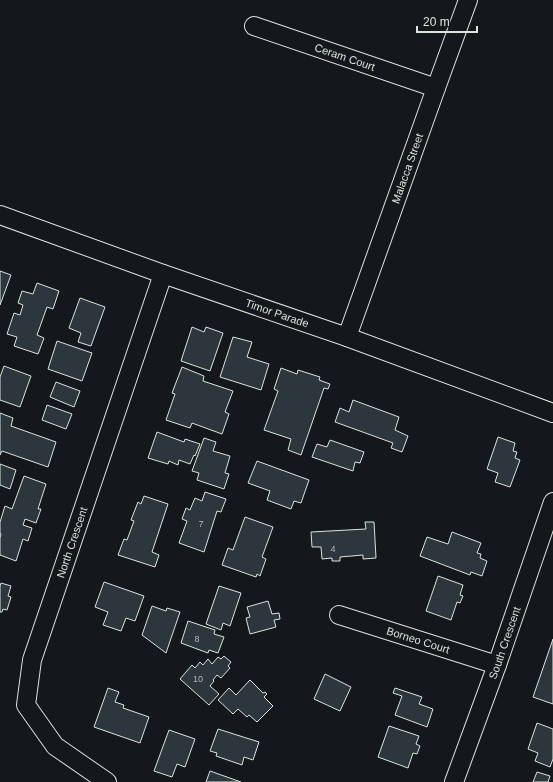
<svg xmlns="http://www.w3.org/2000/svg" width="553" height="782" font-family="Helvetica,sans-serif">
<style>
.building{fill:#2c363c;stroke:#d8e6dc}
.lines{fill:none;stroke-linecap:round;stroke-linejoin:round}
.minor-casing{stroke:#d8e6dc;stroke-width:20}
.minor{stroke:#14181c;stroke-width:18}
.labels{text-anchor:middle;stroke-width:3;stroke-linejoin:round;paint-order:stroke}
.number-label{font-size:9px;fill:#adbab4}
.street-label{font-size:11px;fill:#d8e6dc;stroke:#14181c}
</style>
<rect width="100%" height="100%" fill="#14181c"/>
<path class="building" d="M0,271L11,275L0,305Z
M37,283L59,291L53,309L47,307L37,335L44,338L38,354L14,346L17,337L7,334L14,313L20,315L23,305L18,303L22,291L33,294Z
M80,298L105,307L91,346L78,342L81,333L69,328Z
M192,327L204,332L206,327L223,333L210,371L181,361Z
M233,337L252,342L247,357L269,364L261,390L220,377Z
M57,341L92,353L82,381L48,369Z
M4,366L31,376L20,407L0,400V377Z
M182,367L204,376L203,381L233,391L225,412L229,414L222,434L192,423L190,428L166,420L175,394L172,393Z
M281,368L297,374L298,370L320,377L319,380L330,384L328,389L324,388L301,455L288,450L291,439L264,430L278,391L274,389Z
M56,382L80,391L74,407L50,397Z
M353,400L399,417L395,430L408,436L402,452L391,448L393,443L335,422L340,408L349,412Z
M47,405L72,414L66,429L42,420Z
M0,413L13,418L11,426L56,442L48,467L2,451L0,455Z
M157,432L184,442L185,439L200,444L195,456L194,455L190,464L179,460L178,465L169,461L168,464L148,458Z
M498,437L515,443L513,451L517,452L515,458L520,460L510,487L495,482L498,473L487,469Z
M204,438L216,442L213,451L230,456L225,473L229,474L224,489L197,480L199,473L192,471Z
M330,440L364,452L360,463L355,462L353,471L312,457L317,444L327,447Z
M257,461L309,480L301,503L294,501L291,509L267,500L270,491L248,483Z
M0,464L16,470L10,489L0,485Z
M24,476L46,484L38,509H41L36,523L25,519L23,525L32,528L28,541L23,539L16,561L0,555V538L1,534L0,533V522L5,506L12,509Z
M205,492L226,499L221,512L217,511L204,552L179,543L187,521L182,519L186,508L190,510L195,498L202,501Z
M144,496L168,504L152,552L159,555L155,567L118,555L124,539L127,540L134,521L131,520L138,502L141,504Z
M245,517L273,527L262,557L266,559L260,576L257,574L256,577L222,565L228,548L233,550Z
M365,522H374L376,558L363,559V555L340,557V561H332V558L322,559L321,547H312L311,532L366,529Z
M452,532L481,543L477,553L481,554L480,558L487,561L482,576L471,572L470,575L420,556L427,537L448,544Z
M438,576L463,585L460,595L463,596L460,603L457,602L451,620L426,611Z
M104,582L144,596L135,621L126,618L121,631L103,625L108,612L95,607Z
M1,583L11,586L8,596L11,597L7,610L3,609L2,612H0V586Z
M219,586L241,593L230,626L223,623L221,630L206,624Z
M268,601L272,614L279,613L280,619L274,620L276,627L250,634L246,618L250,617L247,607Z
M152,606L166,611L167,608L180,612L166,653L142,635Z
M188,621L215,630L214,634L224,637L218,653L209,650L208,653L181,643Z
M553,639V704L533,697Z
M224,656L231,662L228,666L230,668L221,678L217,675L213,680L214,681L210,686L219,694L209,705L180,679L192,665L195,668L200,662L203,665L208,659L212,664L218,657L221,659Z
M325,674L351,687L340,711L314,699Z
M250,680L263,693L265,692L267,694L264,697L273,706L257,722L249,715L247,717L238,709L233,714L218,700L229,688L236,695Z
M108,688L119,692L115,702L124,705L123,708L149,717L140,743L94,727Z
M395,688L422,697L419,704L433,709L427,727L395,715L402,696L393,693Z
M537,723L553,729V759L550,767L535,761L538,753L528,749Z
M389,726L419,736L416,744L420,746L417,754L413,753L408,768L378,757Z
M218,729L259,742L253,760L244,757L242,765L216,756L217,753L210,751Z
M169,730L195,739L185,767L177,764L172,777L154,771Z
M210,771L241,782H206Z
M537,772L550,776L548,782H533Z"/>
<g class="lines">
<defs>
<g id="minor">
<path id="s1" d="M254,26L436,88"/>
<path id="s2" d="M0,215L163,274L347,337L553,413"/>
<path id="s3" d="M347,337L436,88L468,0"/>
<path id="s4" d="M339,615L497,665"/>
<path id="s5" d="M107,782L55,746L26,705L32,660L163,274"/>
<path id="s6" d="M454,782L497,665L553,502"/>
</g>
</defs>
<use href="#minor" class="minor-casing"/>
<use href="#minor" class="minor"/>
</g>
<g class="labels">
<g class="number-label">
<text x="201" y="527">7</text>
<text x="333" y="552">4</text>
<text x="197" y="642">8</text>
<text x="198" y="682">10</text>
</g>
<g class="street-label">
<text dy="4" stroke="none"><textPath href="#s1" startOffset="96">Ceram Court</textPath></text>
<text dy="4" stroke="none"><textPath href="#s3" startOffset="179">Malacca Street</textPath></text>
<text dy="4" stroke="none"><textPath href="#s2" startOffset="294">Timor Parade</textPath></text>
<text dy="4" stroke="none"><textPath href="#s5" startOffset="283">North Crescent</textPath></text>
<text dy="4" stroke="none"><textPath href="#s4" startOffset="83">Borneo Court</textPath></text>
<text dy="4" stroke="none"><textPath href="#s6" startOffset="148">South Crescent</textPath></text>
</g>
</g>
<path d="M417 26v6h60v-6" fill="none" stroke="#d8e6dc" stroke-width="2"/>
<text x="423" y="26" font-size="12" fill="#d8e6dc" stroke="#14181c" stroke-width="3" paint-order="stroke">20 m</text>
</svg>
